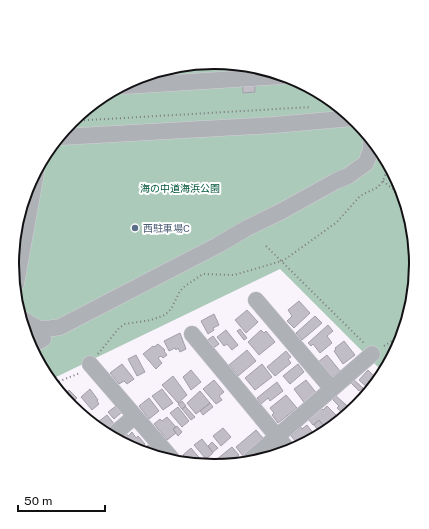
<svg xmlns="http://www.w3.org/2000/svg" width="429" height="529" font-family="'Public Sans','Noto Sans JP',sans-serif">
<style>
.green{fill:#abcaba}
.building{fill:#c1bdc7;stroke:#a29ea8}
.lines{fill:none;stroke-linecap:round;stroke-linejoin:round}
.minor-casing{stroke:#d4cfd7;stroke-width:17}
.path{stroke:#7c787e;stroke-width:2;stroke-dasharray:1 3;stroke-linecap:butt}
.minor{stroke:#aeb1b5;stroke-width:16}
.service-dot{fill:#5c6f8a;stroke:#fff;stroke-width:1.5}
.labels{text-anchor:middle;stroke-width:4;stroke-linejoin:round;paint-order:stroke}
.park-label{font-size:10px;fill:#02563b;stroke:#fff}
.service-label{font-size:10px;fill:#4e5e75;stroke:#fff;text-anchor:start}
.rim{fill:none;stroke:#131114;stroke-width:2}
</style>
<rect width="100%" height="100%" fill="#f9f3fc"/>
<path class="green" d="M215,62L292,78L358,121L402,187L417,265L401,342L382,371L280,269L52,379L27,342L12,264L28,187L71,121L137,77Z"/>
<path class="building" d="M254,70L255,92L243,93L242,71Z
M299,301L310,313L294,328L287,321L292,316L288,310Z
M247,310L258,322L246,333L235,320Z
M214,314L219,325L213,328L214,330L208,334L201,321Z
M315,316L322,323L302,340L296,333Z
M328,325L333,331L327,336L332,343L320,353L313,344L311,346L308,343Z
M240,329L247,338L244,340L237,331Z
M226,330L238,345L232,350L227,344L224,346L217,337Z
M261,330L264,333L266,331L275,342L259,355L248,342Z
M180,333L186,349L180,352L178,348L176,350L175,348L169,351L164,341Z
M213,336L219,344L212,349L205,342Z
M344,341L355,355L343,364L334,351L336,349L335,348Z
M158,344L165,350L164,351L167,355L163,358L161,356L158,358L162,363L156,369L143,354L153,346L154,347Z
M247,350L256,361L238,376L229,365Z
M286,351L291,357L288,359L291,363L275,376L267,367Z
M136,355L145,372L137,376L128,359Z
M327,355L340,371L331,378L318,362Z
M122,364L134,379L127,384L124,381L119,384L110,373Z
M262,364L272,377L255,390L245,378Z
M298,364L304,372L290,384L283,376Z
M191,370L201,382L191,390L183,377Z
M368,370L377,379L370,390L359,380Z
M173,376L187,395L178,403L162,385Z
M353,379L363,388L359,391L350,382Z
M214,380L224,392L219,396L222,400L216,404L203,389Z
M306,380L318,395L306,405L294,389Z
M277,382L283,391L270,401L268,398L261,404L257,398Z
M90,389L98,400L97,401L99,404L92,410L81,397Z
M162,389L173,403L163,410L152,396Z
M69,390L77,398L69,405L63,395Z
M200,391L210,403L196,414L187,403Z
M366,394H367L358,407L356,405Z
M286,395L297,408L278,423L272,415L274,413L270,408Z
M336,396L352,410L346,416L337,408L339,406L333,400Z
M149,398L159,411L149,419L139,406Z
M182,401L186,406L182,409L178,404Z
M210,403L213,407L203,415L200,411Z
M79,406L84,412H83L88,419L75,410Z
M116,406L122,412L114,419L108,412Z
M185,406L195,417L191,420L182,409Z
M327,406L339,418L326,429L319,420L313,425L309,420L311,418L310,417L320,407L323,410Z
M178,407L189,421L182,427L170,413Z
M107,415L115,425L110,433L105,430L98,422Z
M167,417L176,427L173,429L176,433L167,440L154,424L160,419L162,421Z
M319,420L326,429L320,433L314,425Z
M307,425L314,434L310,438L308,436L298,444L291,436L301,427L302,429Z
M177,426L182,432L178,436L173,429Z
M223,428L231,437L221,446L213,436Z
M256,430L263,438L243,456L236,447Z
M132,432L136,438L138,436L145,444L136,451L123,442L120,438L126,433L128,436Z
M202,439L213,453L206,459L194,445Z
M212,442L218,448L213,452L208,446Z
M148,445L156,452L153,455L142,451Z
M232,447L239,455L227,464L222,465L217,459Z
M191,448L203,462L200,464L190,462L183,455Z"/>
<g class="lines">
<defs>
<path id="minor" d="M124,86L283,76
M61,137L274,125L353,118
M16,284L36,173
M256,300L332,389
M23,319C39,331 41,330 60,327L218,245L247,228L280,212L336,181L348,176L366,163L371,150V141
M192,334L290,452
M30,346L43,339
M90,364L172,459
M113,435L135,416
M250,460L372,354"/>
</defs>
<use href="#minor" class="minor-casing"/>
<path class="path" d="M72,121L311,107
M383,181L393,189L406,211
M266,246L365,344
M415,272L416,258
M384,346L403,334
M98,354L119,328L125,324L151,320L165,315L171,309L180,291L185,286L203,274L234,275L282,261L287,258L337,222L360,196L378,187L383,181L388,167
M55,383L80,373"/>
<use href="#minor" class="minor"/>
</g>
<circle class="service-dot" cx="135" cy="228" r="4"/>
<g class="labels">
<g class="park-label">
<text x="180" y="192">海の中道海浜公園</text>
</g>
<g class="service-label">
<text x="143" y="232">西駐車場C</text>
</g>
</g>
<path d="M0 0H429V529H0ZM19 264a195 195 0 1 1 390 0a195 195 0 1 1-390 0Z" fill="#fff" fill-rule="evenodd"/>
<path class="rim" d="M19 264a195 195 0 1 1 390 0a195 195 0 1 1-390 0Z"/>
<path d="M18 505v6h87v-6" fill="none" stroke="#131114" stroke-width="2"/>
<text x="24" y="505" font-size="12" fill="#131114" stroke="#ffffff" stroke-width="3" paint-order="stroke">50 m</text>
</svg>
